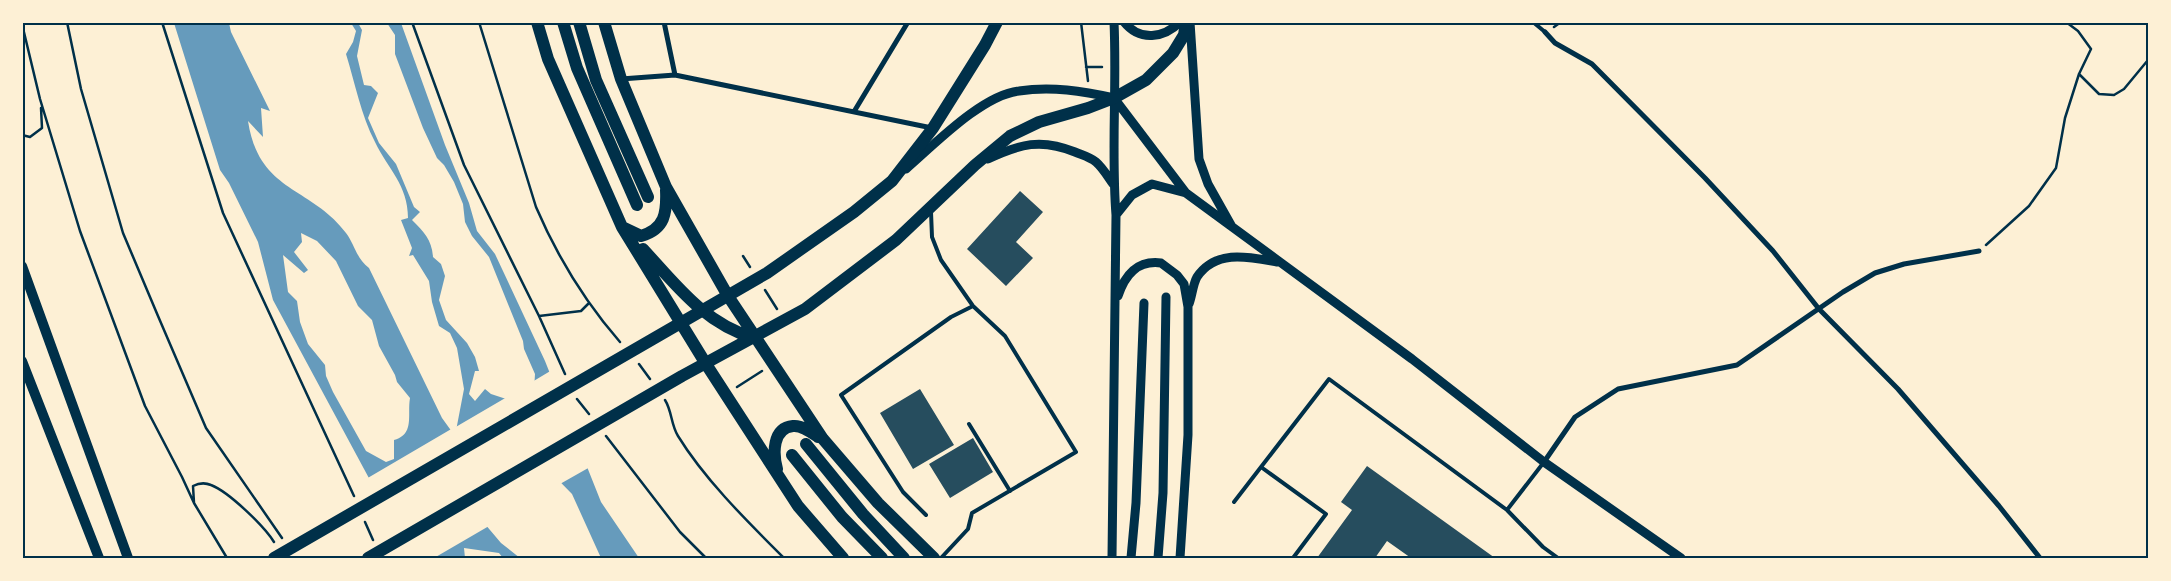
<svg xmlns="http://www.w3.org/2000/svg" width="2171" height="581" font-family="Jost,sans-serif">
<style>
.water{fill:#669bbc;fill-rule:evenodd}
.pier{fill:#fdf0d5}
.building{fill:#264d5e}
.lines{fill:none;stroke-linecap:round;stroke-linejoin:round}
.path{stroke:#003049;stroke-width:2.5}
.service{stroke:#003049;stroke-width:4}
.minor{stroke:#003049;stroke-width:5}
.tertiary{stroke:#003049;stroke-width:9}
.secondary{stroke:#003049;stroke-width:10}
.primary{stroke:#003049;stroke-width:12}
.neatline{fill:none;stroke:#003049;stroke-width:2}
</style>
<rect width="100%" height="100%" fill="#fdf0d5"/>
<path class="water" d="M174,23H229L231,32L270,111L261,108L263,137L248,121C259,193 311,186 346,233C355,245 356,258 369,268L442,418L455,436L464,389L457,348L450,333L439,326L432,302L429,281L413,255L409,256L412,248L401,220L408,218C408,185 388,169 375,142C361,115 355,83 346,54L353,42L356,31L351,23H358L362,30L357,56L364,85L371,86L378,93L368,118L379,143L396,164L414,207L420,212L412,220C424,232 432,240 433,257L441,264L445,276L439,300L446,320L467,343L475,357L479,371H475L469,394L475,401L485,389L491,394L515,402L534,390L535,374L524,349L523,341L489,257L472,236L465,222L463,204L454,182L444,165L437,158L423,128L395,54V35L387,23H401L445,145L469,203L477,231L495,254L545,361L601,502L639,558H601L572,494L524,445L488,457L472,476L479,517L501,543L520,558H503L499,553L464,548L465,558H412L273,300L258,242L229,183L220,170ZM301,233L317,241L336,261L358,306L372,320L379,346L395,375L397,382L410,398C407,415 415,434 394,440V459L386,462L366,451L333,392L326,376L325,365L308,344L300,322L297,301L288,292L283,255L304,273L308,270L294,252L302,242Z"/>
<path class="pier" d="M552,370L590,467L560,484L523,447L490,459L475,476L481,516L489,526L434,558H409L366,479L453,428L454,430V428L507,397L514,399L532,389V382Z"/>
<path class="building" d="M1020,191L1043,212L1016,242L1033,258L1006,286L967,249Z
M920,389L954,445L913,469L880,413Z
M973,438L993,472L950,498L929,464Z
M1367,466L1495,558H1411L1387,541L1375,558H1317L1352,510L1341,502Z"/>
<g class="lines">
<path class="path" d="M67,22L81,89L123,233L158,316L206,428L282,538
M162,22L223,213L354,496
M412,22L464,165L539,316L565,374
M479,22L536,207C557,256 586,303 620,342
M1081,22L1088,81
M22,24L40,99L80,231L145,406L182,477L194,503
M1554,27L1561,22
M1086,67H1102
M2079,74L2099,94L2114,95L2124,89L2148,60
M22,135L30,137L42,128L41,108
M1986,245L2029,206L2056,168L2065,118L2079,74L2091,49L2078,31L2066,22
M743,256L750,267
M765,290L777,309
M539,316L581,311L589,303
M639,364L650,379
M737,387L762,371
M577,399L589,414
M665,400C672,411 671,425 678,436C705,480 748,522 784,558
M606,436L680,532L706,558
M365,522L373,540
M227,558L194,503L193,486C199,483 204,482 211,485C229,492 264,526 274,542"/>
<path class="service" d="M1533,22L1545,32
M931,212L932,237L941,260L973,306L1005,336L1076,452L972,513L968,529L941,558
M969,424L1010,491
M1261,467L1326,514L1293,558
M1234,502L1329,379L1507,510L1543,547L1558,558
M1507,510L1544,462
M926,515L903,492L841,395L951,317L973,306"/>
<path class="minor" d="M664,22L675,75
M1545,32L1555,43L1592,64L1705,178L1773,251L1819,309L1898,389L1999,506L2040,558
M621,79L675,75L932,128
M855,110L908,22
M1544,462L1575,417L1618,389L1737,365L1843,292L1875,273L1904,264L1979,251"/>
<path class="tertiary" d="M1124,22C1140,42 1164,38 1180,22
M1190,22L1199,159L1208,184L1231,225
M988,159C1020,144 1041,138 1075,152C1082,155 1090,157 1096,162C1103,168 1108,177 1113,184
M906,169C934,145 982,95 1019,91C1051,86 1083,91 1114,98L1186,193L1412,359L1544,462L1681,558
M1116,215L1132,195L1152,184L1186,193
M1118,296C1125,275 1137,260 1161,263L1177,275L1184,284L1188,307V435L1180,558
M1189,304C1192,296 1193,284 1197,277C1216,249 1249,257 1277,262
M1112,558L1116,215C1111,151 1117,87 1114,22
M1131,558L1136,503L1144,303
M1158,558L1163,493L1166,297"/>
<path class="secondary" d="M22,266L128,558
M22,361L99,558"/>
<path class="primary" d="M537,22L548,59L622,227L706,364L798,506L843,558
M563,22L577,68L637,205
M579,22L596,80L648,197
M604,22L621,79L666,187L728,296L823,439L878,503L934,558
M622,227L641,236C665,229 667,213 666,190
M643,249C676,285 705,324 754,338
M806,444L863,514L904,558
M792,455L842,517L882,558
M777,469C773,454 772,428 793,426C802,425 811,432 818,437
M274,558L767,273L854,212L892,181L933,128L985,45L997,22
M368,558L682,376L805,309L896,240L975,165L1010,136L1039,122L1088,108L1114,98L1146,80L1173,53L1184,35L1186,22"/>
</g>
<rect width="2171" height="581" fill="none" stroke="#fdf0d5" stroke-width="48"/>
<rect x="24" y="24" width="2123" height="533" class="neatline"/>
</svg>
